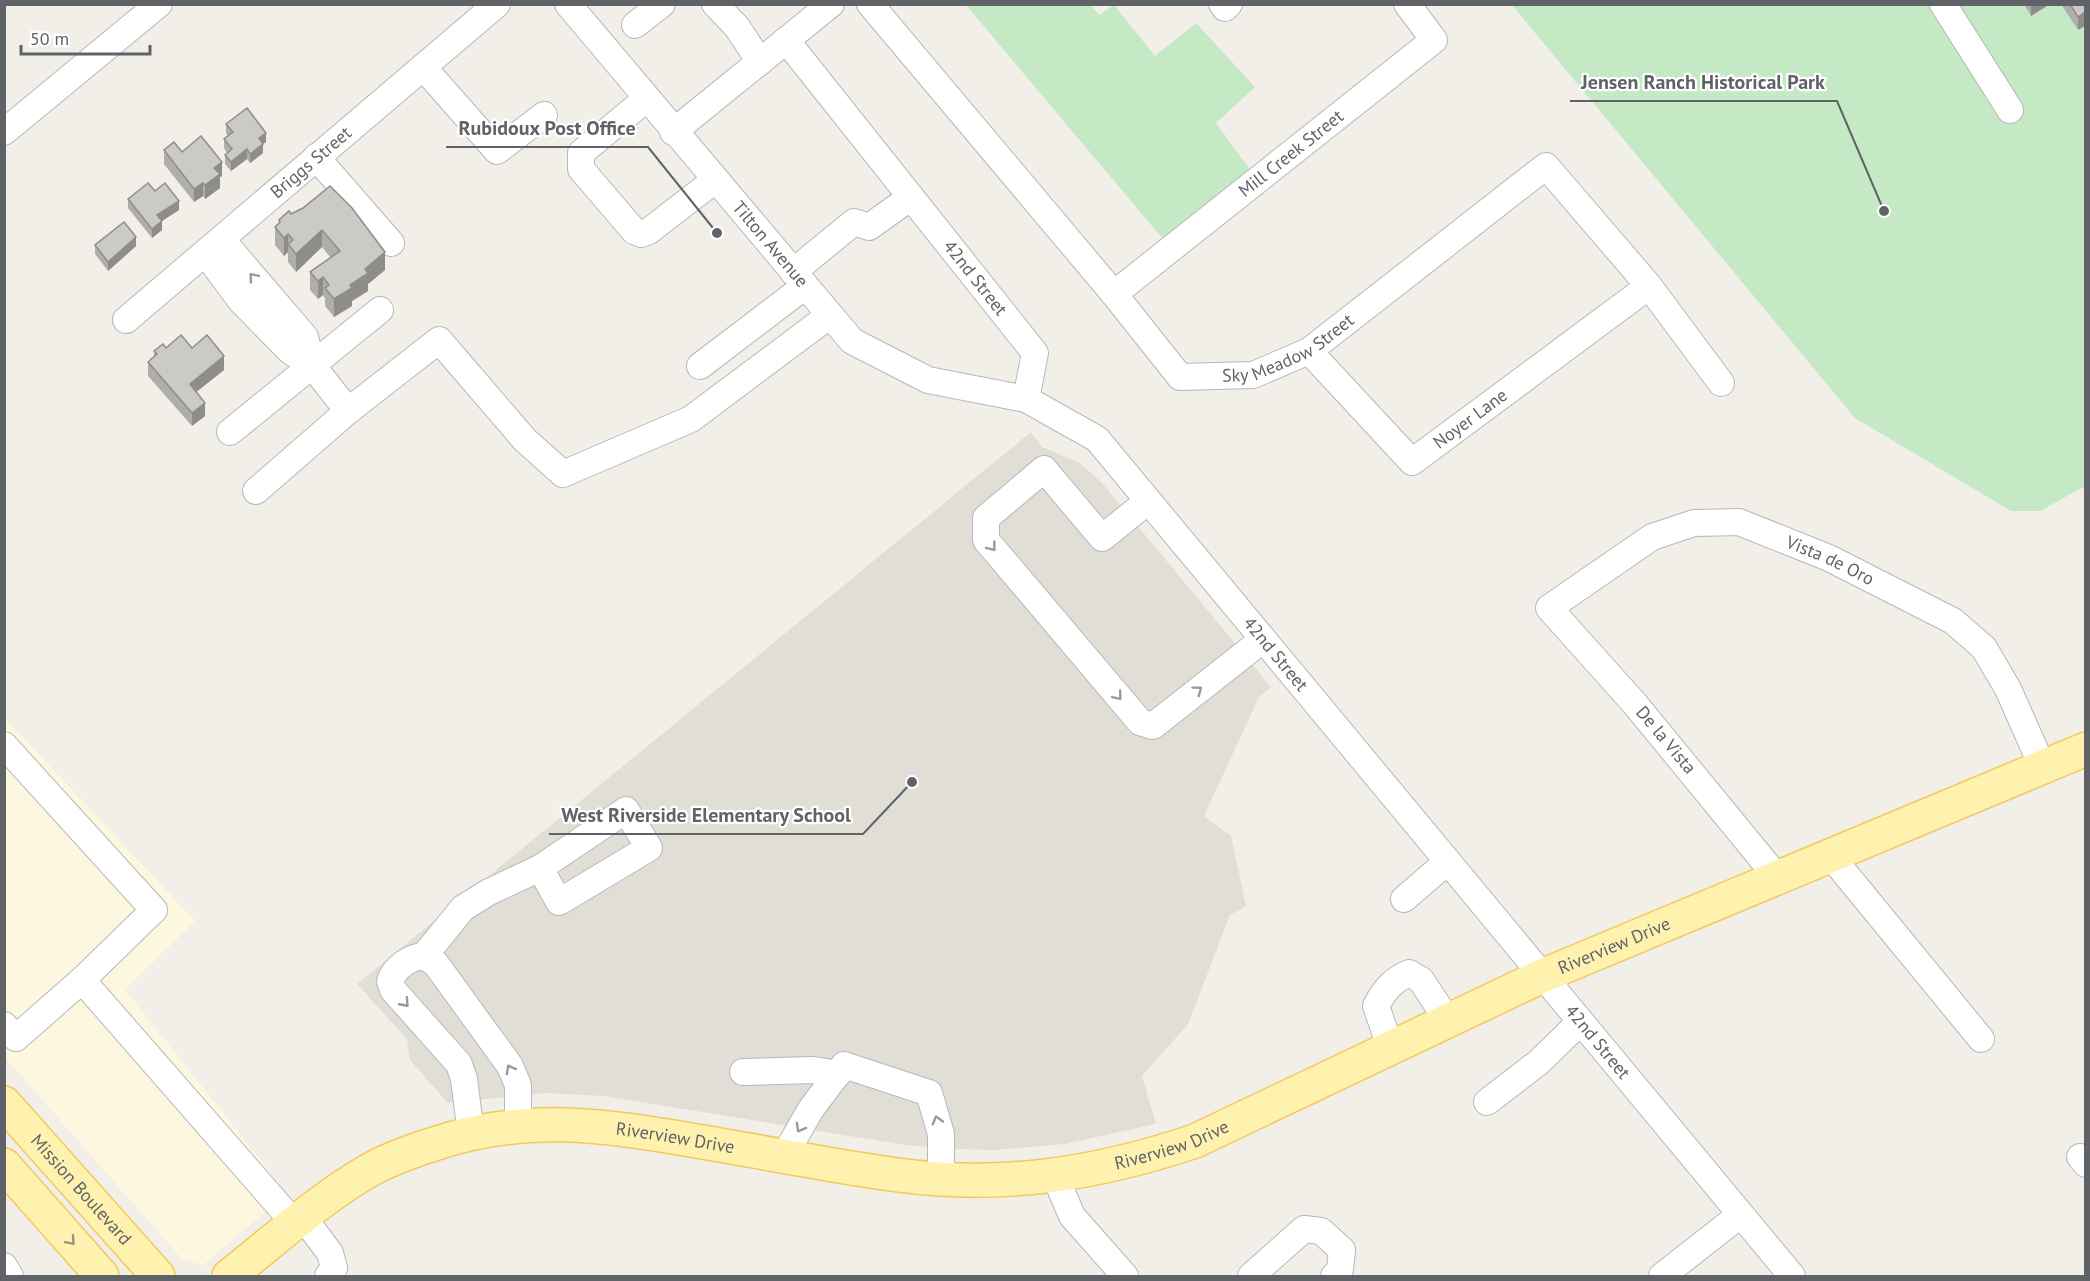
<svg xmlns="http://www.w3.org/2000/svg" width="2090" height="1281" font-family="'PT Sans',sans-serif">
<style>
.commercial{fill:#fef7e0}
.education{fill:#e1ded6}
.green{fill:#c5e8c5}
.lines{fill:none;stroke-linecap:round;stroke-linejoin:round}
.minor-casing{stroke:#b5b8bc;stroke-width:28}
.major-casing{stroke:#f2c960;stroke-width:36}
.minor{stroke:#fff;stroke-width:26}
.major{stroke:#fff2af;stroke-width:33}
.wall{fill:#afaea9}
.shaded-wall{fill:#8f8d8a}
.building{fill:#cccac5;stroke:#8f8d8a;stroke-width:1.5}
.oneway{stroke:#979a9d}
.oneway2{stroke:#979581}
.labels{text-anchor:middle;stroke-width:4.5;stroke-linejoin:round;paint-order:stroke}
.street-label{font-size:18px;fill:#5f6368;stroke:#fff}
.leader{fill:none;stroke:#5f6368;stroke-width:2}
.callout-dot{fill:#5f6368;stroke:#fff;stroke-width:2}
.callout-label{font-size:20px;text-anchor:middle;font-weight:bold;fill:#5f6368;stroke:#fff;stroke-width:4.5;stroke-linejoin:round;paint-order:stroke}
</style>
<rect width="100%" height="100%" fill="#f1efe8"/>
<path class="commercial" d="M4,717L195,921L125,990L287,1193L203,1265L182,1259L5,1057Z"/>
<path class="education" d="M1031,432L1042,447L1080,463L1103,484L1271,687L1259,697L1204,816L1231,836L1246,906L1230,915L1188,1024L1142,1076L1156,1124L1064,1144L995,1150L956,1149L905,1145L604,1096L545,1093L448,1103L410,1060L407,1039L357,984Z"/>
<path class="green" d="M966,5H1091L1099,15L1114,5L1155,56L1196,23L1255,87L1216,123L1251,171L1163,239Z
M1512,5H2085V486L2040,511H2011L1855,418Z"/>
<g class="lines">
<defs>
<g id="minor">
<path id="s1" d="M568,4L852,341L928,380L1026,399L1097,439L1792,1276"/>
<path d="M715,4L737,27L760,62"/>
<path id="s2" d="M870,4L1114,294L1180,377L1253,375L1309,351L1546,166L1649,286L1721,383"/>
<path d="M1222,4L1225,8L1229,4"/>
<path d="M1943,4L2010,110"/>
<path d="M635,25L662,4"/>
<path id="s3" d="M786,40L1035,353L1026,399"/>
<path d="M423,67L497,151L544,115"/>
<path d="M646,99L581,153V169L634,231L641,234L649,231L715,180"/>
<path d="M4,132L159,4"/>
<path d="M673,132L831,4"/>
<path d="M316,157L391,243"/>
<path d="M222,240L305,337L312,365"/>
<path d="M206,254L241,301L290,351L312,365L348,411L256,491"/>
<path d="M793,272L854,222L869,227L911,197"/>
<path id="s4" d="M1114,294L1434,40L1407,4"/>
<path id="s5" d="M126,320L497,4"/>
<path id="s6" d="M1309,351L1412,462L1649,286"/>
<path d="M700,366L805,286"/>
<path d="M348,411L439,340L525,440L563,474L691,419L830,315"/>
<path d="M230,432L380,310"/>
<path d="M1148,501L1102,538L1044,469L986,518V540L1140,722L1153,726L1261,641"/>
<path d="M4,745L154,910L82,980L16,1038L4,1025"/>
<path d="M1830,855L1981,1039"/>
<path id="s7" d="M1777,877L1635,704L1549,608L1652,537L1694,523L1739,522L1829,558L1953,621L1984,648L2008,689L2043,768"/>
<path d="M1404,899L1447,862"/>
<path d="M424,956L463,908L489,892L540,868L559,902L649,848L626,810L540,868"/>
<path d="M82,980L295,1224"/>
<path d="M1391,1049L1376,1006C1384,990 1393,980 1409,973L1421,980L1448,1021"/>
<path d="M743,1072L814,1070L838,1074"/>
<path d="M1487,1102L1539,1062L1580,1022"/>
<path d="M471,1134L464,1079L459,1064L393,990L390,981C395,967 410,957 424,956L436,964L510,1066L518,1085V1126"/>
<path d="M784,1156L811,1109L844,1065L929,1093L941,1134V1178"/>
<path d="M2080,1157L2086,1164"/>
<path d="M1055,1176L1072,1216L1125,1276"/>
<path d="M303,1217L330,1253L334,1268L328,1276"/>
<path d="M4,1266L10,1276"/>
<path d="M1251,1276L1304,1229L1321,1231L1342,1250L1340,1270L1334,1276"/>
<path d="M1662,1276L1740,1215"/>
</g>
<g id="major">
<path id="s8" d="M4,1103L158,1276"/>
<path d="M4,1165L102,1276"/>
<path id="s9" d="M229,1276C274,1241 318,1200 368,1171C387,1160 412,1151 434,1144C523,1113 606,1125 696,1141C764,1152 831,1166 898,1175C1002,1189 1097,1174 1195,1141L1542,976L2086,749"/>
</g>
</defs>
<use href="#minor" class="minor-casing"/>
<use href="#major" class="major-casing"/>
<use href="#minor" class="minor"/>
<use href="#major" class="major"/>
</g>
<path class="wall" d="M2024,4H2050L2031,16Z
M2061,4H2085L2078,30Z
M226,124L266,142L263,144V153L250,163L247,159L231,171L225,164V155L227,153L224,148V139L228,136L226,133Z
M164,150L182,152L222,176L220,177V188L205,199L203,196L194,202L164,164Z
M155,191L179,210L162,221V230L152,238L128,208V199Z
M303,208L385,270L368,284V291L352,301V306L334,317L325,306V298L323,295L318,299L310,290V272L331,258L322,247L296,272L288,262V252L284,256L275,245V227L279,223V220Z
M95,245L136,246L108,271L95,254Z
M166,348H192L224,370L196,392L205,416L192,426L148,376V362L154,357V351Z"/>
<path class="shaded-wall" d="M2031,4H2050L2031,16Z
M2085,12V26L2078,30V17Z
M266,133V142L263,144V153L250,163V154L259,138Z
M247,149V159L231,171V162Z
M222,162V176L220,177V188L205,199V185L214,168Z
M203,183V196L194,202V189Z
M179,201V210L157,224V215Z
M162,221V230L152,238V229Z
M322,230V247L296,272V254Z
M288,234V252L284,256V238Z
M136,237V246L108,271V262Z
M385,252V270L368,284V291L352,301V306L334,317V299L365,269Z
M323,277V295L318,299V281Z
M224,356V370L190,397V384Z
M205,403V416L192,426V413Z"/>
<path class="building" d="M2070,4H2085V12L2078,17Z
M247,108L266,133L259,138L263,144L250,154L247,149L231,162L225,155L232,149L224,139L233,132L226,124Z
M201,136L222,162L214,168L220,174L205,185L203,183L194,189L164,150L174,142L182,152Z
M148,183L155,191L165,183L179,201L157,215L162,221L152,229L128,199Z
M330,186L352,208L385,252L365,269L368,273L350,285L352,288L334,299L325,288L329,285L323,277L318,281L310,272L340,251L322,230L296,254L288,244L293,240L288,234L284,238L275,227L280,222L279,220L289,211L291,214L303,208Z
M124,222L136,237L108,262L95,245Z
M181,335L192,348L207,335L224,356L190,384L205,403L192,413L148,362L157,354L154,351L163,344L166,348Z"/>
<defs><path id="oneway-chevron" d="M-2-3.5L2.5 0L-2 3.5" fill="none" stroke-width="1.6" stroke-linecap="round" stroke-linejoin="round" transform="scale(1.5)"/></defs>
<g class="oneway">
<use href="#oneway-chevron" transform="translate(253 277) rotate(-130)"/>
<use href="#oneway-chevron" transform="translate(992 547) rotate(52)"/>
<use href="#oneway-chevron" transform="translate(1198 690) rotate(-37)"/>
<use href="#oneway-chevron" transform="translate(1118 696) rotate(50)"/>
<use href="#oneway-chevron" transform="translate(405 1003) rotate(48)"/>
<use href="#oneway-chevron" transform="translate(510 1069) rotate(-119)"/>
<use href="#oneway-chevron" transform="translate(937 1120) rotate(-106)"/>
<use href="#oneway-chevron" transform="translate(800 1128) rotate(119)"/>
</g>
<use class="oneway2" href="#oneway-chevron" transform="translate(71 1241) rotate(49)"/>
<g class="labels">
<g class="street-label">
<text dy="6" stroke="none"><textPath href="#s4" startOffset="226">Mill Creek Street</textPath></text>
<text dy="6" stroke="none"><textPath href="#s5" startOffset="243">Briggs Street</textPath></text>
<text dy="6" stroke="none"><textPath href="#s1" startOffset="314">Tilton Avenue</textPath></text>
<text dy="6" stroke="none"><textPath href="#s3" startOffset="304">42nd Street</textPath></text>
<text dy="6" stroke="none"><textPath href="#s2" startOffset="600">Sky Meadow Street</textPath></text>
<text dy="6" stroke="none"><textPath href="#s6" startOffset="224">Noyer Lane</textPath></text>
<text dy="6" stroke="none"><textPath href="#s7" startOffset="666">Vista de Oro</textPath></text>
<text dy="6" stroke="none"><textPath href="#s1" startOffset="987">42nd Street</textPath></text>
<text transform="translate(1666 740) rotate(50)" y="6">De la Vista</text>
<text dy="6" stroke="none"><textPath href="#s9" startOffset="1480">Riverview Drive</textPath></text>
<text dy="6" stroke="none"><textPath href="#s1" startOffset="1491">42nd Street</textPath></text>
<text dy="6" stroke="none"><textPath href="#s9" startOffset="490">Riverview Drive</textPath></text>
<text dy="6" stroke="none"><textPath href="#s9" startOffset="994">Riverview Drive</textPath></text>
<text dy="6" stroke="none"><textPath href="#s8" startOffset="116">Mission Boulevard</textPath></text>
</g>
</g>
<path class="leader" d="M1884 211L1837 101H1570M717 233L648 147H446M912 782L863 834H549"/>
<g class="callout-dot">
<circle cx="1884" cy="211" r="6"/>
<circle cx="717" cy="233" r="6"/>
<circle cx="912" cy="782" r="6"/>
</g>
<g class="callout-label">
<text x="1703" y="89">Jensen Ranch Historical Park</text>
<text x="547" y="135">Rubidoux Post Office</text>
<text x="706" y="822">West Riverside Elementary School</text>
</g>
<rect width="2090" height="1281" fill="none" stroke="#5f6368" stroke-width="12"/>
<path d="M21 45v9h129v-9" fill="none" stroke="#5f6368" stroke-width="3"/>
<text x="30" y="45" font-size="18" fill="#5f6368" stroke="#ffffff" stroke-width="4.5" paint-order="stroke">50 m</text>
</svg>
